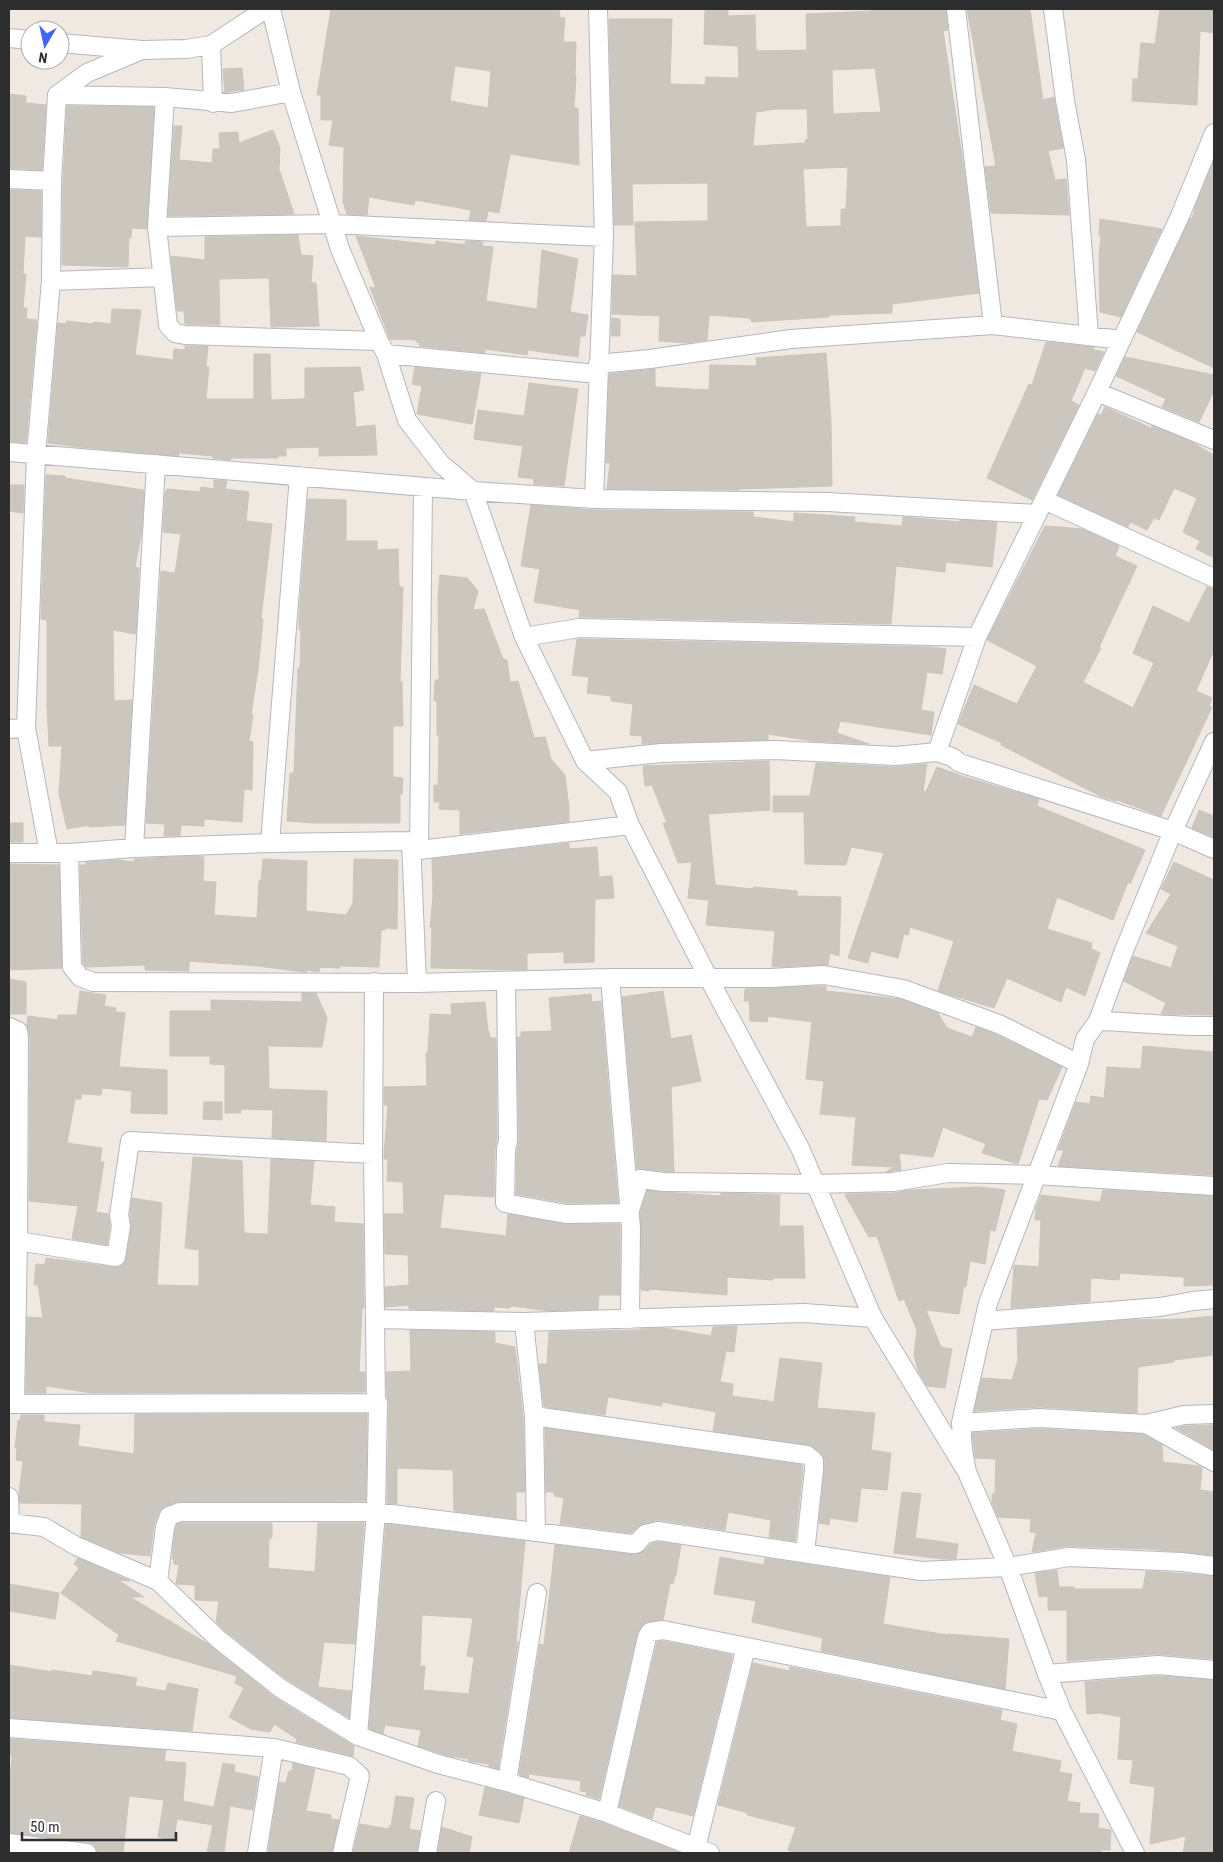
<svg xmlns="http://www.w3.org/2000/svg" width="1223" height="1862" font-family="'Roboto Condensed',sans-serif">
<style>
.building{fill:#cbc7bf;stroke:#cbc5ba;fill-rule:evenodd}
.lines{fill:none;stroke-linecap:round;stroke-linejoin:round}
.street-casing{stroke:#b4b7c1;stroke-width:20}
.street{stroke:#fff;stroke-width:18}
</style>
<rect width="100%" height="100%" fill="#efe9e1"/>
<path class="building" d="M331,9H560L559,17L565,18L563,42H576L575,76H576L574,108H578L579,165L510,154L499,213L488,211L486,221L469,220L471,210L415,200L414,205L369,197L367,215L347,214L343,202L344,147L329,145L333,120H321V95H317ZM455,66L491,71L488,108L450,101Z
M705,9H728V16L755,15L756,51L807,50L806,14L871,11V9H946L948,30L943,31L964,169L979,293L892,304V313L829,315V317L752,322L749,318L709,315L707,340L686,343L659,341L660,316L612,314L613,275L637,276L635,222L708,221V183L632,184L633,225H614L609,19H672L670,84L705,85L706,77L739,78L738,46L704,44ZM875,68L881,112L833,114L832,70ZM776,109H807L808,139L805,140L806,143L753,146L756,112ZM848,167L846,209H841V226L806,227L803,169Z
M967,9H1030L1043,100L1054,97L1063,148L1048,151L1055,180L1066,179L1069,215L991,213L985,167L996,166Z
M1160,9H1214V33L1200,31L1197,105L1132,101L1133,79H1138L1141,43L1155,44Z
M242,68L244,90L225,92L223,69Z
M9,94L26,96V103L46,105L42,170L9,168Z
M67,106L154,107L147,229L132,228L131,238H129L128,267L62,265L63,181Z
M174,126H182L179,160L212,163L213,149H220L219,133L238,132L239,143L273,130L280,148L279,169L294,214L168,216Z
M1214,160V368L1137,332L1190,218L1192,219L1196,204Z
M9,190L41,191V237L25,236L23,274H26L23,308H27L26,319L37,320L26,443L9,441Z
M1100,219L1162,229L1121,317L1100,312L1099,257L1101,236L1099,235Z
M298,235L301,255L313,256L311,283H316L319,326L271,327L269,278L219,279L220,325L185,324L184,311H177L171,256L205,260V237Z
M356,236L435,245L436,241L458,244H465L466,241L483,242L482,246L493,247L486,301L537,309L542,250L578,259L570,312L588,315L585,336H580L578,357L528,350L527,355L485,349V353L419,346V343L416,342L417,340L390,339L370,287L376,288Z
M112,309L141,310L135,355L173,360L174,349L185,350V346H208L206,367H209L206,399H254V354H270L271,400L305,399V368L360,367L364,390L353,392L356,427L375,425L377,455L319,456V447L286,448V456H278V458H231L230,460L213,458V456L179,453L178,456L79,447L48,443L58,323L66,324L67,321L93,324L94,322L111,324Z
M612,318L620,319V336H611Z
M1046,342L1094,347L1093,350L1104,352L1095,371L1085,368L1071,401L1079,405L1032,500L987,478L1029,384L1032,385Z
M826,353L831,421L832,486L738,489V490L607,489L610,463H606L609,374L655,369V387L709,390L710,365L757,366L756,358Z
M1125,357L1214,375V391L1199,422L1162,407L1166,399L1116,376Z
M415,367L481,374L472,424L417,414L422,386L412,384Z
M529,383L578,389L564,486L534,484V479L518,477L523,446L474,439L478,410L524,416Z
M1105,407L1151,428L1152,426L1190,441L1214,455V558L1196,549L1200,541L1183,532L1197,498L1174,488L1159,520L1154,518L1147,530L1130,522L1128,527L1058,495L1098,414L1101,415Z
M46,475L65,476V478L144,490L142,530L135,567L139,568L136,634L113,630L114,701L132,700L125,825L89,827V825L67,829L59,794L62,746H49L47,705V620L41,619Z
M214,480L227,481L225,489L249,492L246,521L272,524L261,619H263L258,670L251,714L253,715L249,741L253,742L252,790L244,789L242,822L204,819V826L181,825L180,836H164L165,824L146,823L161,571L175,573L181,534L163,532L165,493L167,489L200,492L201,487L214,489Z
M9,485H24L23,513L9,511Z
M308,499L346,500V541H377V550L398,549L399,587H403L400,682H402L403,726H393V777L403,778L402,794H400V823H314L287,821L290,773H294L298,668H300L301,630H299V616Z
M531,505L594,510L753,512V517L794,522V513L855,517L854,522L902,526L903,517L960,522V520L997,522L992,567L946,562L945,572L896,566L891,624L579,617L580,610L534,602L540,569L521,566Z
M1045,526L1083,529L1119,546L1115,556L1137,566L1099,647L1101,648L1083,682L1133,708L1154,663L1133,653L1153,606L1189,623L1207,587L1214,589V650L1196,691L1212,698L1209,706L1212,707L1161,816L1117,800L1116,801L1100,796L1001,745L1002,743L958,724L974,685L1017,704L1037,666L987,640Z
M440,575L467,578L478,591L473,610L484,609L503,659L507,660L510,682L518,681L534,738L545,737L551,759L565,775L569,808V822L460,834V810L439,809L440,802H434V785L438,786L439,735H437V701H434L435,680H439L438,596Z
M577,639L932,647L946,649L942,674L927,672L921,710L934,712L931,735L840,721L837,733L869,744L813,741L768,734V740L642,744V736L630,735L633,704L611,701V696L587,693L589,677L572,675Z
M769,761L770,810L708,814L715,885L753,889L754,887L797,891V896L841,897L839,956L830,953L828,965L772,967L775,931L706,925L709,900L688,898L692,862L678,863L663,823H667L652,785L645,786L643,766Z
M816,763L895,767L927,764L923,791L926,792L937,767L965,777L1039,799L1037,806L1145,850L1130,884L1128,882L1113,920L1057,897L1047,929L1092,943L1091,949L1100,953L1085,996L1066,987L1061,1002L1007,978L994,1008L938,991L954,941L910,927L908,935L904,934L898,958L871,951L868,963L848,958L884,853L851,847L846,865L805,864L804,812H773V796H810Z
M1199,810L1214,816V837L1192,828Z
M9,823H23V842H9Z
M569,843V849L597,847L599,877L612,876L614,898L595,899L594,962L564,963V952L527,953V970L431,968L432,927H430L433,897L432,859Z
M193,856L204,857L203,881L216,882L214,915L257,918L259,880L261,881L263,859L307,861L306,911L346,915L353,903L354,859L398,860L397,929L385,928V930H381L379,967L340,966V968L320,967L319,972L306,970L307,972H304L258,966L189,961V971L145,970V965L86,967L83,963L80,865H86V862L117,860L133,862L135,859Z
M1174,862L1214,880L1213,1015L1161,1014L1166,1003L1124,981L1133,956L1171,968L1178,946L1146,933L1171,894L1161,889Z
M9,864L59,865L62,968L9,970Z
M9,979L26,982V1014H9Z
M823,986H826V991L900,999L938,1013L947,1028L972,1037L976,1027L997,1035L1062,1067L1047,1100L1039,1099L1018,1164L982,1153L986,1144L943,1127L933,1157L899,1153L901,1170L892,1171L886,1172L894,1167L852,1165L856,1117L820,1114L824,1081L806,1079L812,1022L768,1016L767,1022L750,1021L749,1001H744L745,989Z
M80,991L106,995L104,1006L116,1008L115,1012L125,1013L119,1067L167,1070V1114L131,1113L132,1091L102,1088L101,1095L81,1094V1099H75L67,1143L102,1148L100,1162H104L96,1212L108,1214L110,1226L107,1245L72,1239L78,1206L29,1201L30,1038L27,1025L28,1016L58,1020V1015H77Z
M663,991L671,1039L691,1035L701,1081L671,1087L674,1172L637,1169L622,997Z
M302,993H316L327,1018L322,1047L268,1046L269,1089L327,1091L326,1141L272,1138L273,1110L241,1109V1113H225V1065L210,1064V1056H170V1011H211V1000L302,1002Z
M591,994L592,1002L601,1001L618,1203H567L516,1194L517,1150L519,1141L517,1037H521V1032L552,1031L549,998Z
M485,1002L488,1031H489L490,1038H496L497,1140L495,1149L494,1197L444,1194L440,1228L506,1236L508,1214L564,1224H620V1295H599L598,1309L551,1311L511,1306L510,1308L494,1307V1311L409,1309V1305L385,1307V1287L409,1285L408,1255L385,1254L384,1214H404L403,1182L387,1181L388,1159H384V1154L388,1105H384V1087L427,1086L426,1053H428L430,1014L452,1015L451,1004Z
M1143,1046L1214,1052V1175L1058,1166L1064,1150H1058L1076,1102L1090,1104L1091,1096L1104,1098L1107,1067L1141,1069Z
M204,1102H222V1120L203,1119Z
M193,1157L242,1161L244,1233L268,1234L271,1159L314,1161L310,1205L335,1207L334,1222L363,1224L364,1308H362L359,1372H365V1392L92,1393L46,1386V1393H26L27,1317L43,1318L38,1285H34L36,1264L45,1265L46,1258L114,1267H120L126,1259L131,1228L130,1215L132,1198L162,1203L157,1285L199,1286V1250L185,1248Z
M980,1187L1005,1190L995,1231L990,1230L985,1264L970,1261L966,1287L964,1286L959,1314L926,1310L941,1347L952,1349L945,1388L927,1386L918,1371L914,1355L917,1330L904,1299L899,1301L877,1236L869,1237L845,1195L848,1194L893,1193L910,1190Z
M1103,1190L1214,1196V1285L1184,1286V1277L1120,1273L1119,1280L1091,1278L1090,1302L1011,1308L1014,1265L1039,1267L1041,1220H1035L1036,1208L1041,1195L1100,1202Z
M647,1191L721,1196V1193L780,1195L779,1226H803L805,1278H773V1280L727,1277V1295L649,1289V1291L641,1290L640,1212Z
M1214,1316V1355L1174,1360V1362L1138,1367L1137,1413L1040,1407L974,1411L982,1378L1012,1380L1018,1360L1017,1329L1127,1320L1184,1319Z
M737,1326L734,1352L726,1351L720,1382L733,1384L732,1396L774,1402L780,1358L822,1363L817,1408L875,1413L871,1450L891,1453L887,1490L861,1488L857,1522L830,1518L829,1525L819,1523L825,1461L821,1453L809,1445L713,1431L716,1412L662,1402V1406L608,1397L605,1415L544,1407L539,1364H547L549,1332L640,1330V1329L664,1328L711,1336L713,1327Z
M410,1330L495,1332V1343L515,1347L523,1417L525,1492H516V1519L454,1511L453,1470L397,1468V1504L387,1503L389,1403L387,1397L386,1372L411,1371Z
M135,1414H367L366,1501L177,1502L165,1506L159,1512L154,1525L150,1556L120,1553L81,1537L82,1504L20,1503L19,1494L23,1461L16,1460L17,1448H15L18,1420L20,1421L21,1415H44V1422L80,1425L78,1446L134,1454Z
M1214,1425V1450L1176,1428L1185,1426Z
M545,1428L802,1465L803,1469L795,1541L769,1537L771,1520L728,1512L725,1530L659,1520L642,1524L631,1533L560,1524L564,1498L554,1496V1492H546Z
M1039,1429L1143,1434L1162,1445L1163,1462L1199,1466L1202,1468L1200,1490L1214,1492V1555L1149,1549L1069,1546L1032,1552L1036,1533L1030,1532L1031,1519L998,1517L992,1503V1494H995L996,1459L975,1458L972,1433Z
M902,1492L921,1494L915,1538L958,1544L956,1559H942L894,1553Z
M182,1523H272V1538H269L268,1568L315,1572L318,1523H364L355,1644L324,1642L318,1687L351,1691L349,1718L286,1679L224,1630L216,1622L219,1601L195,1600V1585L176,1584L179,1565L174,1564V1559H172L175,1530L177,1524Z
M386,1524L525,1541L516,1642H518L498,1769L489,1766V1764L468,1761L469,1759L449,1756L418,1746L421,1730L385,1725L383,1734L369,1729ZM422,1615L473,1618L467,1656L474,1657L469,1694L423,1690L425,1666H420Z
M658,1542L681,1545L676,1575H675L673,1584L670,1583L663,1620L644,1623L637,1634L599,1799L586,1795L587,1792L580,1791L581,1781L529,1774L528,1778L519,1775L540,1644L544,1645L555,1545L636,1555L644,1551L651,1544Z
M720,1557L764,1565L765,1558L890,1577L883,1624L947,1635L948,1634L1009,1639L1005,1689L821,1651L823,1638L752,1622L756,1601L714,1594Z
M78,1558L130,1581L118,1580L144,1597H130L208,1644L274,1697L354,1746L353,1756L296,1742L297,1739L274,1724L270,1732L251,1729L229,1717L244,1688L235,1683L237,1676L116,1641L119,1635L61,1593L79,1568L74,1564Z
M1057,1570L1059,1587H1074V1589H1143L1146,1571L1214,1576V1659L1157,1654L1067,1661V1610H1048V1596L1039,1597L1035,1573Z
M9,1584L59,1593L55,1619L9,1611Z
M663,1641L732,1655V1658L693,1816L657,1807L655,1808L652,1819L619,1806L657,1642Z
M753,1663L789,1671L790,1667L1002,1710L1000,1720L1017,1724L1012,1751L1061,1761L1059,1772L1072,1774L1067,1801L1080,1803L1079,1813L1099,1814L1098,1828L1111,1830L1110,1850H1101V1853H797L788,1850L796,1827L747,1815L748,1813L718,1805Z
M9,1665L52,1672V1670L92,1676L93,1671L108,1673L137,1678L135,1686L166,1691L168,1683L198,1689L192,1731L9,1718Z
M1158,1676L1214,1680V1853H1183L1186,1836L1150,1844L1155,1787L1130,1783L1133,1760L1118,1759L1121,1717L1099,1713L1087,1714L1085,1682Z
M9,1739L166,1750L164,1761L186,1763L183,1801L214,1807L223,1763L235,1765L234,1772L258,1777L253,1810L230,1806L224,1853H207L213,1825L177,1819L174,1840L158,1837L164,1800L129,1796L123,1853H97L94,1845L88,1842L9,1833V1792L12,1755H9Z
M293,1763L315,1769L306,1811L331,1815V1819L339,1820L332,1853H268L279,1782L286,1783L289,1771H292Z
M485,1787L524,1798L519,1823L479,1815Z
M396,1796L414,1798L409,1829L420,1831L417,1853H353L360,1824L389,1829V1826H391Z
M580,1816L604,1823L681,1853H569Z
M442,1827L472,1837L469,1853H438Z"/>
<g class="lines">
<defs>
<path id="street" d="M271,9L291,92L340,249L379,341L386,354L407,420L441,464L473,491L524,637L585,761L618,792L630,825L709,979L800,1148L873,1318L967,1472
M956,9L993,325
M1053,9L1065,100L1076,160L1089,336
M9,38L30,40
M60,43L142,50L186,49L211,45L266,9
M211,45L213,103
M57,95L165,97L232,103L291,92
M165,97L157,227L168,325L175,333L185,335L379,341
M1214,133L1180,216L1097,392L977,637L937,752L952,757L960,763L1173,831L1214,849
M9,179L52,181
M157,227L333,224L604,237
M51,281L163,277
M386,354L598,374
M598,364L650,359L791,339L993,325L1122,340
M1097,392L1214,440
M9,452L473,491L594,499L828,502L1037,514
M594,499L604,237L598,9
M1044,500L1214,578
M524,637L579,628L977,637
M9,729L26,728
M585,761L661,753L775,750L896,756L937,752
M411,841L417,983
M270,843L299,476
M134,848L156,464
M419,850L423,487
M9,853H69L134,848L270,843L411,841L419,850L630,825
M49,853L26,728L36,455L51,281L52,181L57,95L87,73L142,50
M69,853L72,967L80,977L93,982L417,983L610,978H771L824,975L903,989L1001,1025L1079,1064
M610,978L631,1228L630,1319
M506,981L508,1141L506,1149L505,1203L566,1214L629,1213
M1098,1021C1137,1022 1175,1027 1214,1026
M9,1027L18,1031L19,1038L18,1241L15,1403
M629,1213L640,1179L664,1182L815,1184L893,1182L948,1173L1036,1175L1214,1186
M18,1241L116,1257L121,1226L119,1215L130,1141L373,1154
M375,1319L524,1322L804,1313L873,1318
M984,1321L1160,1307L1193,1301L1214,1299
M524,1322L534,1416L536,1532
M9,1404L376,1403
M534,1416L807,1455L814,1461V1470L805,1553
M961,1423L1039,1418L1146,1424L1184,1415L1214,1414
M1146,1424L1214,1462
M9,1497L10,1524
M9,1523L44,1527L76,1546L158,1581L217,1638L280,1688L358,1736L438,1764L507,1782L607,1813L710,1853
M158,1581L165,1527L169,1516L180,1512H376L632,1544H636L645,1534L658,1531L921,1571L1008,1567L1069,1557L1182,1562L1214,1566
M1047,1674L1158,1665L1214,1670
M9,1728L274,1748L349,1766L360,1776L342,1853
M358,1736L376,1512L378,1403H376L373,1154L374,982
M507,1782L537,1593
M607,1813L647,1637L650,1632L663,1630L1062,1711
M9,1843L87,1853
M696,1848L746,1647
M257,1853L274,1748
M427,1853L436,1801
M1135,1853L1062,1711L1047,1674L1008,1567L967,1472L963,1451L961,1423L988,1303L1079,1064L1085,1039L1098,1021L1123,953L1173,831L1214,742"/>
</defs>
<use href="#street" class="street-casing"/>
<use href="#street" class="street"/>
</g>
<rect width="1223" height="1862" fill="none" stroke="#2e2e2e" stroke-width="20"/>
<g transform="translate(45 45) rotate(189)"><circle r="24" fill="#ffffff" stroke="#ababab"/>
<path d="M0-4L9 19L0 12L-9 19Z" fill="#4264fb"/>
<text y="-8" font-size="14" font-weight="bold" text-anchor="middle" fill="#2e2e2e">N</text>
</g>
<path d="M22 1832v8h154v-8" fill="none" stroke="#2e2e2e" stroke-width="2.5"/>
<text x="30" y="1832" font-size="15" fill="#2e2e2e" stroke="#ffffff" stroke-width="4" paint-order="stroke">50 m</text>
</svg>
